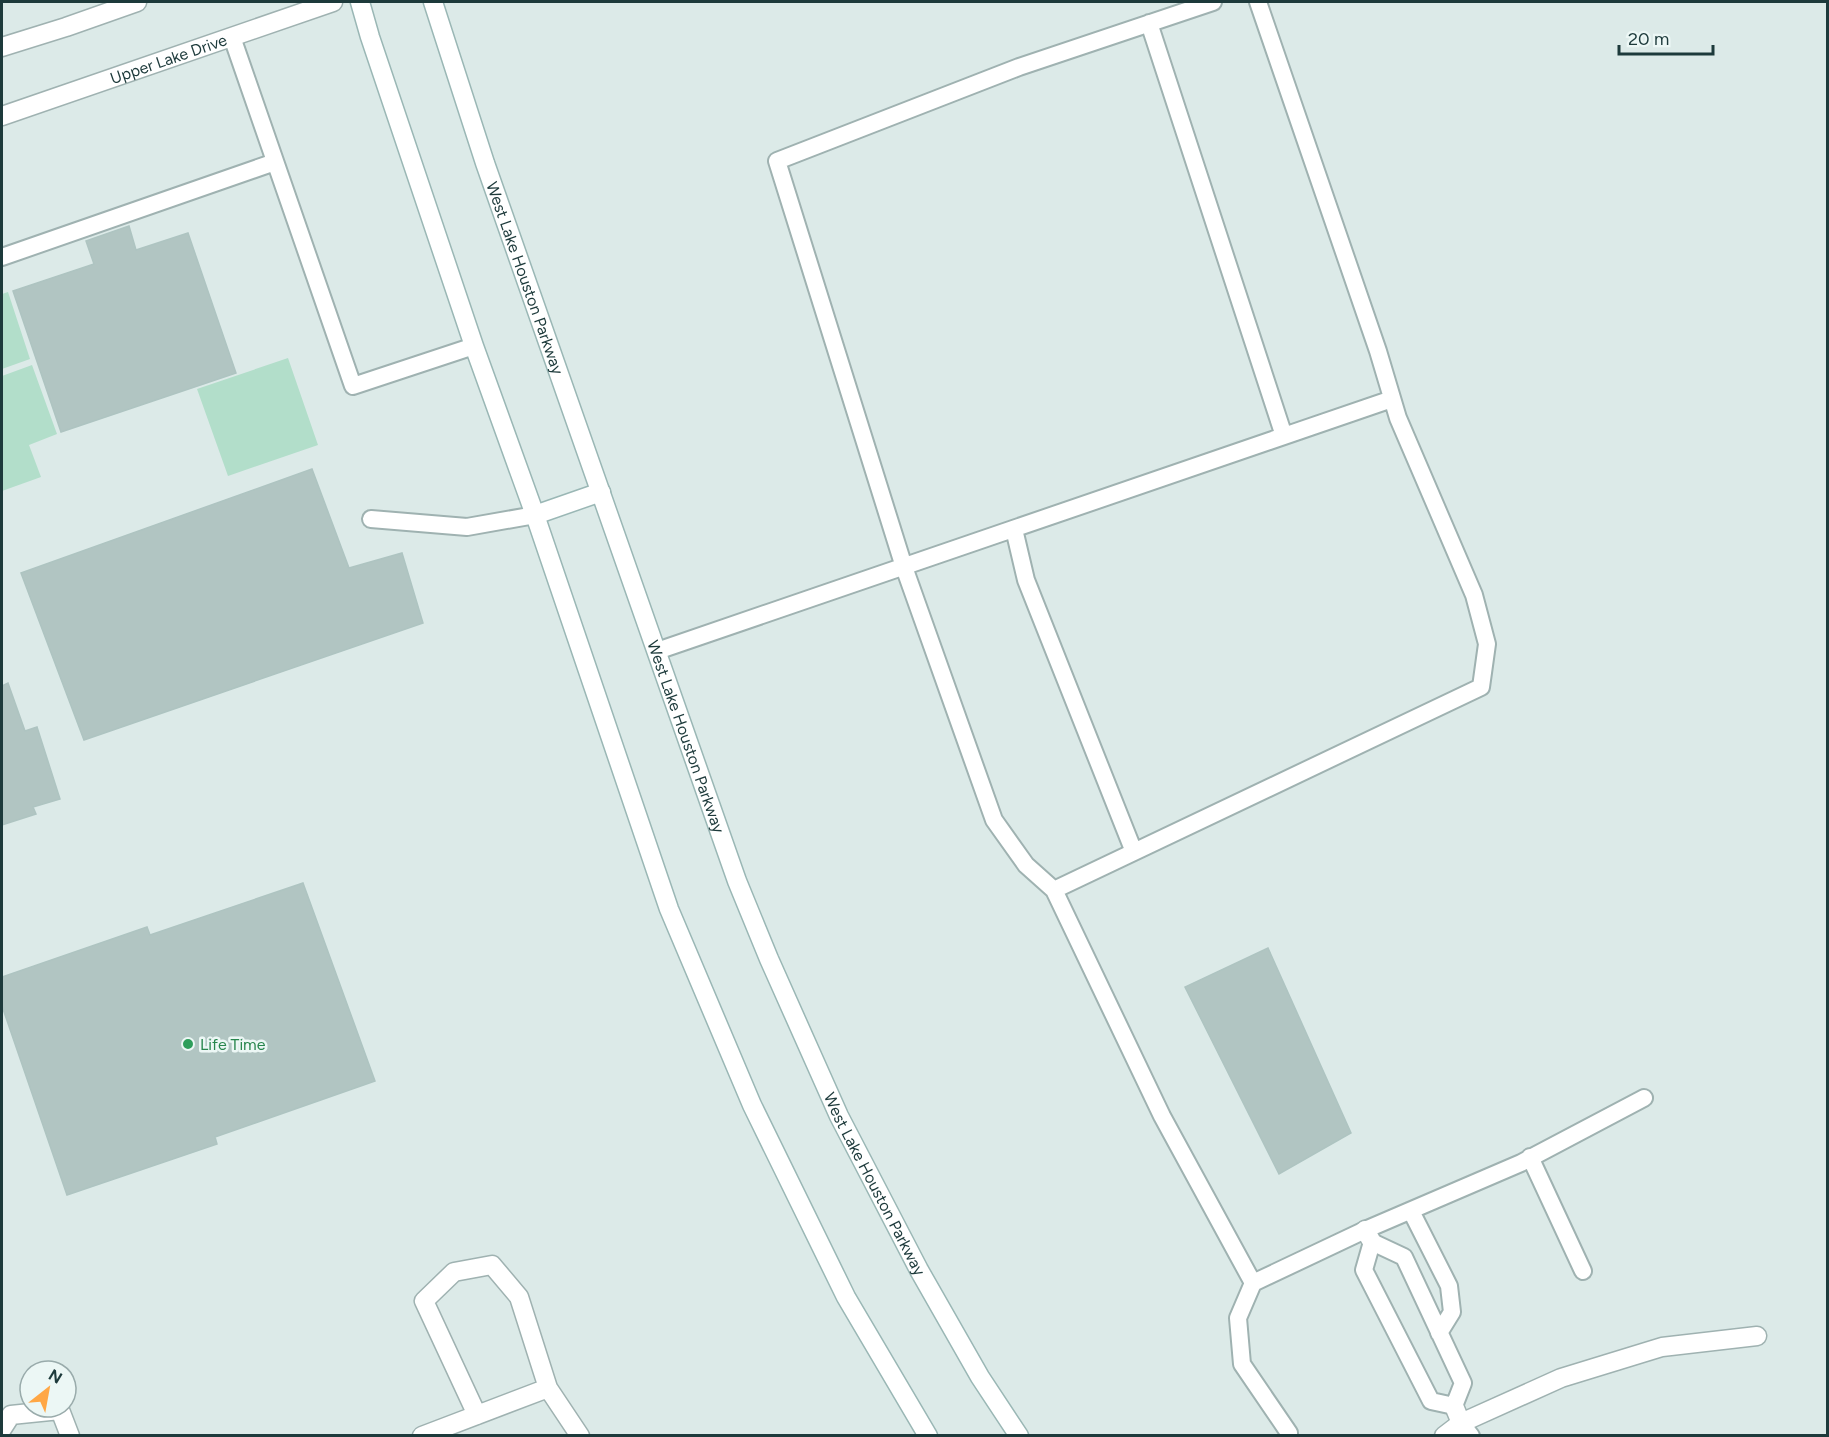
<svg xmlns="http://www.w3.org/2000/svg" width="1829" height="1437" font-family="Figtree,sans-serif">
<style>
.green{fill:#b2deca}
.building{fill:#b1c5c2;stroke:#aec4c1;stroke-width:1.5}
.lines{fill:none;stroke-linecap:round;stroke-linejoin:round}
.service-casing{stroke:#9fb2b1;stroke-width:20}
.minor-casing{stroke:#9fb2b1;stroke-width:21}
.tertiary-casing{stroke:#9fb2b1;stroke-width:21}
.secondary-casing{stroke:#9ab7b5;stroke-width:21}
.service{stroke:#fff;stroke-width:16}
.minor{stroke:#fff;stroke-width:18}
.tertiary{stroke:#fff;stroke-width:18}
.secondary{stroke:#fff;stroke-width:18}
.leisure-dot{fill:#2e9e5b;stroke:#ecf7f5;stroke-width:2}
.labels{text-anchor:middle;stroke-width:5;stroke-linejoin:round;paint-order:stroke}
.street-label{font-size:16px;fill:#1d3a3b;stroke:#ecf7f5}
.leisure-label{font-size:16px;fill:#27864d;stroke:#ecf7f5;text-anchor:start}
</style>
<rect width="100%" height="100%" fill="#dceae8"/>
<path class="green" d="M8,292L30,359L2,369V294Z
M288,358L318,445L228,476L197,389Z
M32,365L57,434L29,445L41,477L2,491V376Z"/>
<path class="building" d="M129,226L136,250L188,233L236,373L61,432L13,291L94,264L86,241Z
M312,469L349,568L402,553L423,623L84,740L21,573Z
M8,683L25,731L37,727L60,799L33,807L36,814L2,825V686Z
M303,883L375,1081L215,1137L217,1144L67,1195L2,1006V977L147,927L150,935Z
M1268,948L1351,1133L1279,1174L1185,987Z"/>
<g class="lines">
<defs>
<path id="service" d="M1213,2L1019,67L777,161L904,567L994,820L1026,865L1054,890L1162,1116L1253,1283L1365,1230L1521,1163L1644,1098
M1149,23L1284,436
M232,37L353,386L474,346
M2,257L275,162
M371,519L467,527L535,515
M1014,529L1026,580L1134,852
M657,651L1392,399
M1054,890L1481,687L1487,644L1474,595L1398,418L1378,351L1258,2
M1530,1157L1583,1271
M1411,1211L1449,1286L1452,1312L1439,1333
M1372,1242L1404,1257L1463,1383L1454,1406L1431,1401L1364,1270Z
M1253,1283L1238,1318L1242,1364L1289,1433
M1461,1423L1471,1436"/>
<path id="minor" d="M1365,1230L1372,1242
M1454,1406L1461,1423
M477,1415L424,1301L454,1272L492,1265L519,1297L548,1388L580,1436
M2,1429L11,1415L60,1410L70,1436
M422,1436L548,1388
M1444,1436L1461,1423L1561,1378L1662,1347L1757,1336"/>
<g id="tertiary">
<path d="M2,47L66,27L137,2"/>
<path id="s1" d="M2,116L333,2"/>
</g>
<g id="secondary">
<path d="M360,2L370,37L474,346L535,515L669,909L752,1105L846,1297L928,1436"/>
<path id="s2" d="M433,2L485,163L737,881L769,959L839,1116L919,1270L980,1377L1019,1436"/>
<path d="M535,515L601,492"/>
</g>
</defs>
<use href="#service" class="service-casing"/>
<use href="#minor" class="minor-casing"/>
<use href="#tertiary" class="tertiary-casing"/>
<use href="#secondary" class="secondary-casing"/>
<use href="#service" class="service"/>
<use href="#minor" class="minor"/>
<use href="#tertiary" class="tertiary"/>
<use href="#secondary" class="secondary"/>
</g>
<circle class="leisure-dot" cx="188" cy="1044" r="6"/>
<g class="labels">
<g class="street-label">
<text dy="6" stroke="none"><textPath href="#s1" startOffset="176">Upper Lake Drive</textPath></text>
<text dy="6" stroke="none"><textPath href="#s2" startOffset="291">West Lake Houston Parkway</textPath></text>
<text dy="6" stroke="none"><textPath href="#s2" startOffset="777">West Lake Houston Parkway</textPath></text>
<text dy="6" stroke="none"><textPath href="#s2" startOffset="1263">West Lake Houston Parkway</textPath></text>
</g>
<g class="leisure-label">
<text x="200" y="1050">Life Time</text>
</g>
</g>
<rect width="1829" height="1437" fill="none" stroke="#1d3a3b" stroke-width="6"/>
<g transform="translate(48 1389) rotate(31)"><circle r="28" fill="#ecf7f5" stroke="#99abab" stroke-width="1.5"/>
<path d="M0-4.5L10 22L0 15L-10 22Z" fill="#ffa745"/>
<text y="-9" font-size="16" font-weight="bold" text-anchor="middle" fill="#1d3a3b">N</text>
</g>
<path d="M1619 45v9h94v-9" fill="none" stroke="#1d3a3b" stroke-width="3"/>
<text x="1628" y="45" font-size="18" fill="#1d3a3b" stroke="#ecf7f5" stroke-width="4.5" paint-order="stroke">20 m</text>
</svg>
